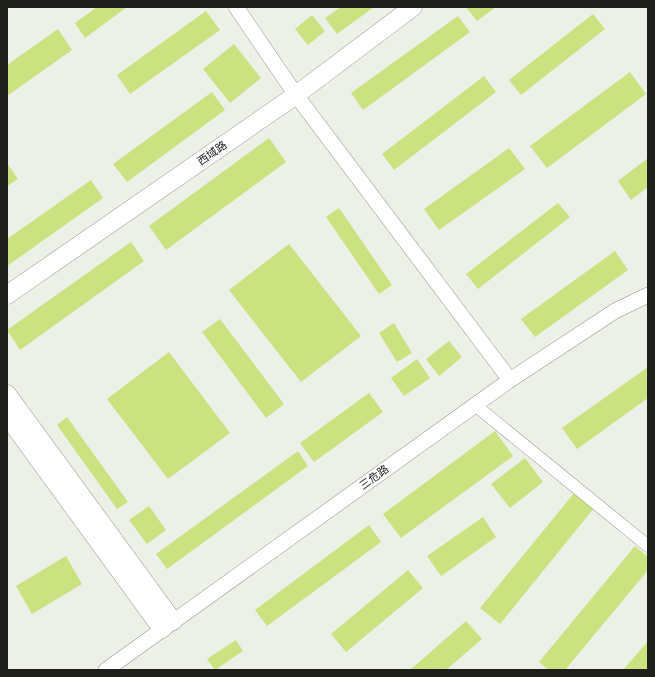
<svg xmlns="http://www.w3.org/2000/svg" width="655" height="677" font-family="Raleway,'Noto Sans SC',sans-serif">
<style>
.building{fill:#cae280}
.lines{fill:none;stroke-linecap:round;stroke-linejoin:round}
.minor-casing{stroke:#94978e;stroke-width:13}
.tertiary-casing{stroke:#94978e;stroke-width:16}
.secondary-casing{stroke:#94978e;stroke-width:19}
.minor{stroke:#fff;stroke-width:12}
.tertiary{stroke:#fff;stroke-width:15}
.secondary{stroke:#fff;stroke-width:18}
.labels{text-anchor:middle;stroke-width:3.5;stroke-linejoin:round;paint-order:stroke}
.street-label{font-size:11px;fill:#1e1f1b;stroke:#fff}
</style>
<rect width="100%" height="100%" fill="#edf0e6"/>
<path class="building" d="M97,7H127L85,38L75,23Z
M341,7H374L337,34L325,18Z
M466,7H496L477,21Z
M206,11L220,30L130,94L117,75Z
M593,14L605,29L521,95L509,80Z
M312,15L325,31L308,45L295,29Z
M458,16L470,32L363,110L351,93Z
M58,29L72,50L7,96V65Z
M234,44L261,78L230,103L203,69Z
M630,72L646,94L547,168L530,146Z
M484,76L496,92L394,170L382,154Z
M212,92L225,110L127,182L113,164Z
M269,138L286,162L166,250L149,226Z
M509,148L525,169L439,230L424,209Z
M648,158V187L631,200L618,181Z
M7,163L18,179L7,186Z
M91,180L103,198L7,266V239Z
M558,203L570,217L478,289L466,274Z
M339,208L392,285L379,294L326,217Z
M131,242L144,261L20,350L7,330Z
M289,244L361,336L301,382L229,290Z
M615,251L628,270L535,337L521,319Z
M220,319L284,404L266,418L202,332Z
M394,323L412,353L397,362L379,333Z
M449,341L462,357L439,376L426,359Z
M169,352L230,433L168,479L107,399Z
M417,359L430,378L404,396L391,378Z
M648,367V398L577,449L562,428Z
M369,393L383,412L314,462L300,443Z
M67,417L128,502L117,509L57,425Z
M495,431L513,456L401,538L383,514Z
M298,451L308,466L167,569L156,554Z
M525,458L543,482L510,508L491,484Z
M575,492L594,508L500,624L480,608Z
M149,506L166,530L147,544L129,520Z
M483,517L496,537L441,576L427,556Z
M369,525L381,542L267,626L255,610Z
M635,546L648,557V570L565,670H549L539,662Z
M66,556L82,584L32,614L16,586Z
M408,570L423,588L346,652L331,634Z
M466,621L482,639L446,670H410Z
M236,640L243,651L215,670L207,659Z
M648,641V670H623Z"/>
<g class="lines">
<defs>
<path id="minor" d="M475,405L648,546"/>
<path id="tertiary" d="M236,7L296,95L510,380
M106,670L510,380L615,311L648,295"/>
<path id="secondary" d="M7,295L296,95L413,7
M7,394L173,621
M7,416L162,629"/>
</defs>
<use href="#minor" class="minor-casing"/>
<use href="#tertiary" class="tertiary-casing"/>
<use href="#secondary" class="secondary-casing"/>
<use href="#minor" class="minor"/>
<use href="#tertiary" class="tertiary"/>
<use href="#secondary" class="secondary"/>
</g>
<g class="labels">
<g class="street-label">
<text transform="translate(212 153) rotate(-35)" y="4">西域路</text>
<text transform="translate(374 477) rotate(-36)" y="4">三危路</text>
</g>
</g>
<rect width="655" height="677" fill="none" stroke="#1e1f1b" stroke-width="16"/>
</svg>
